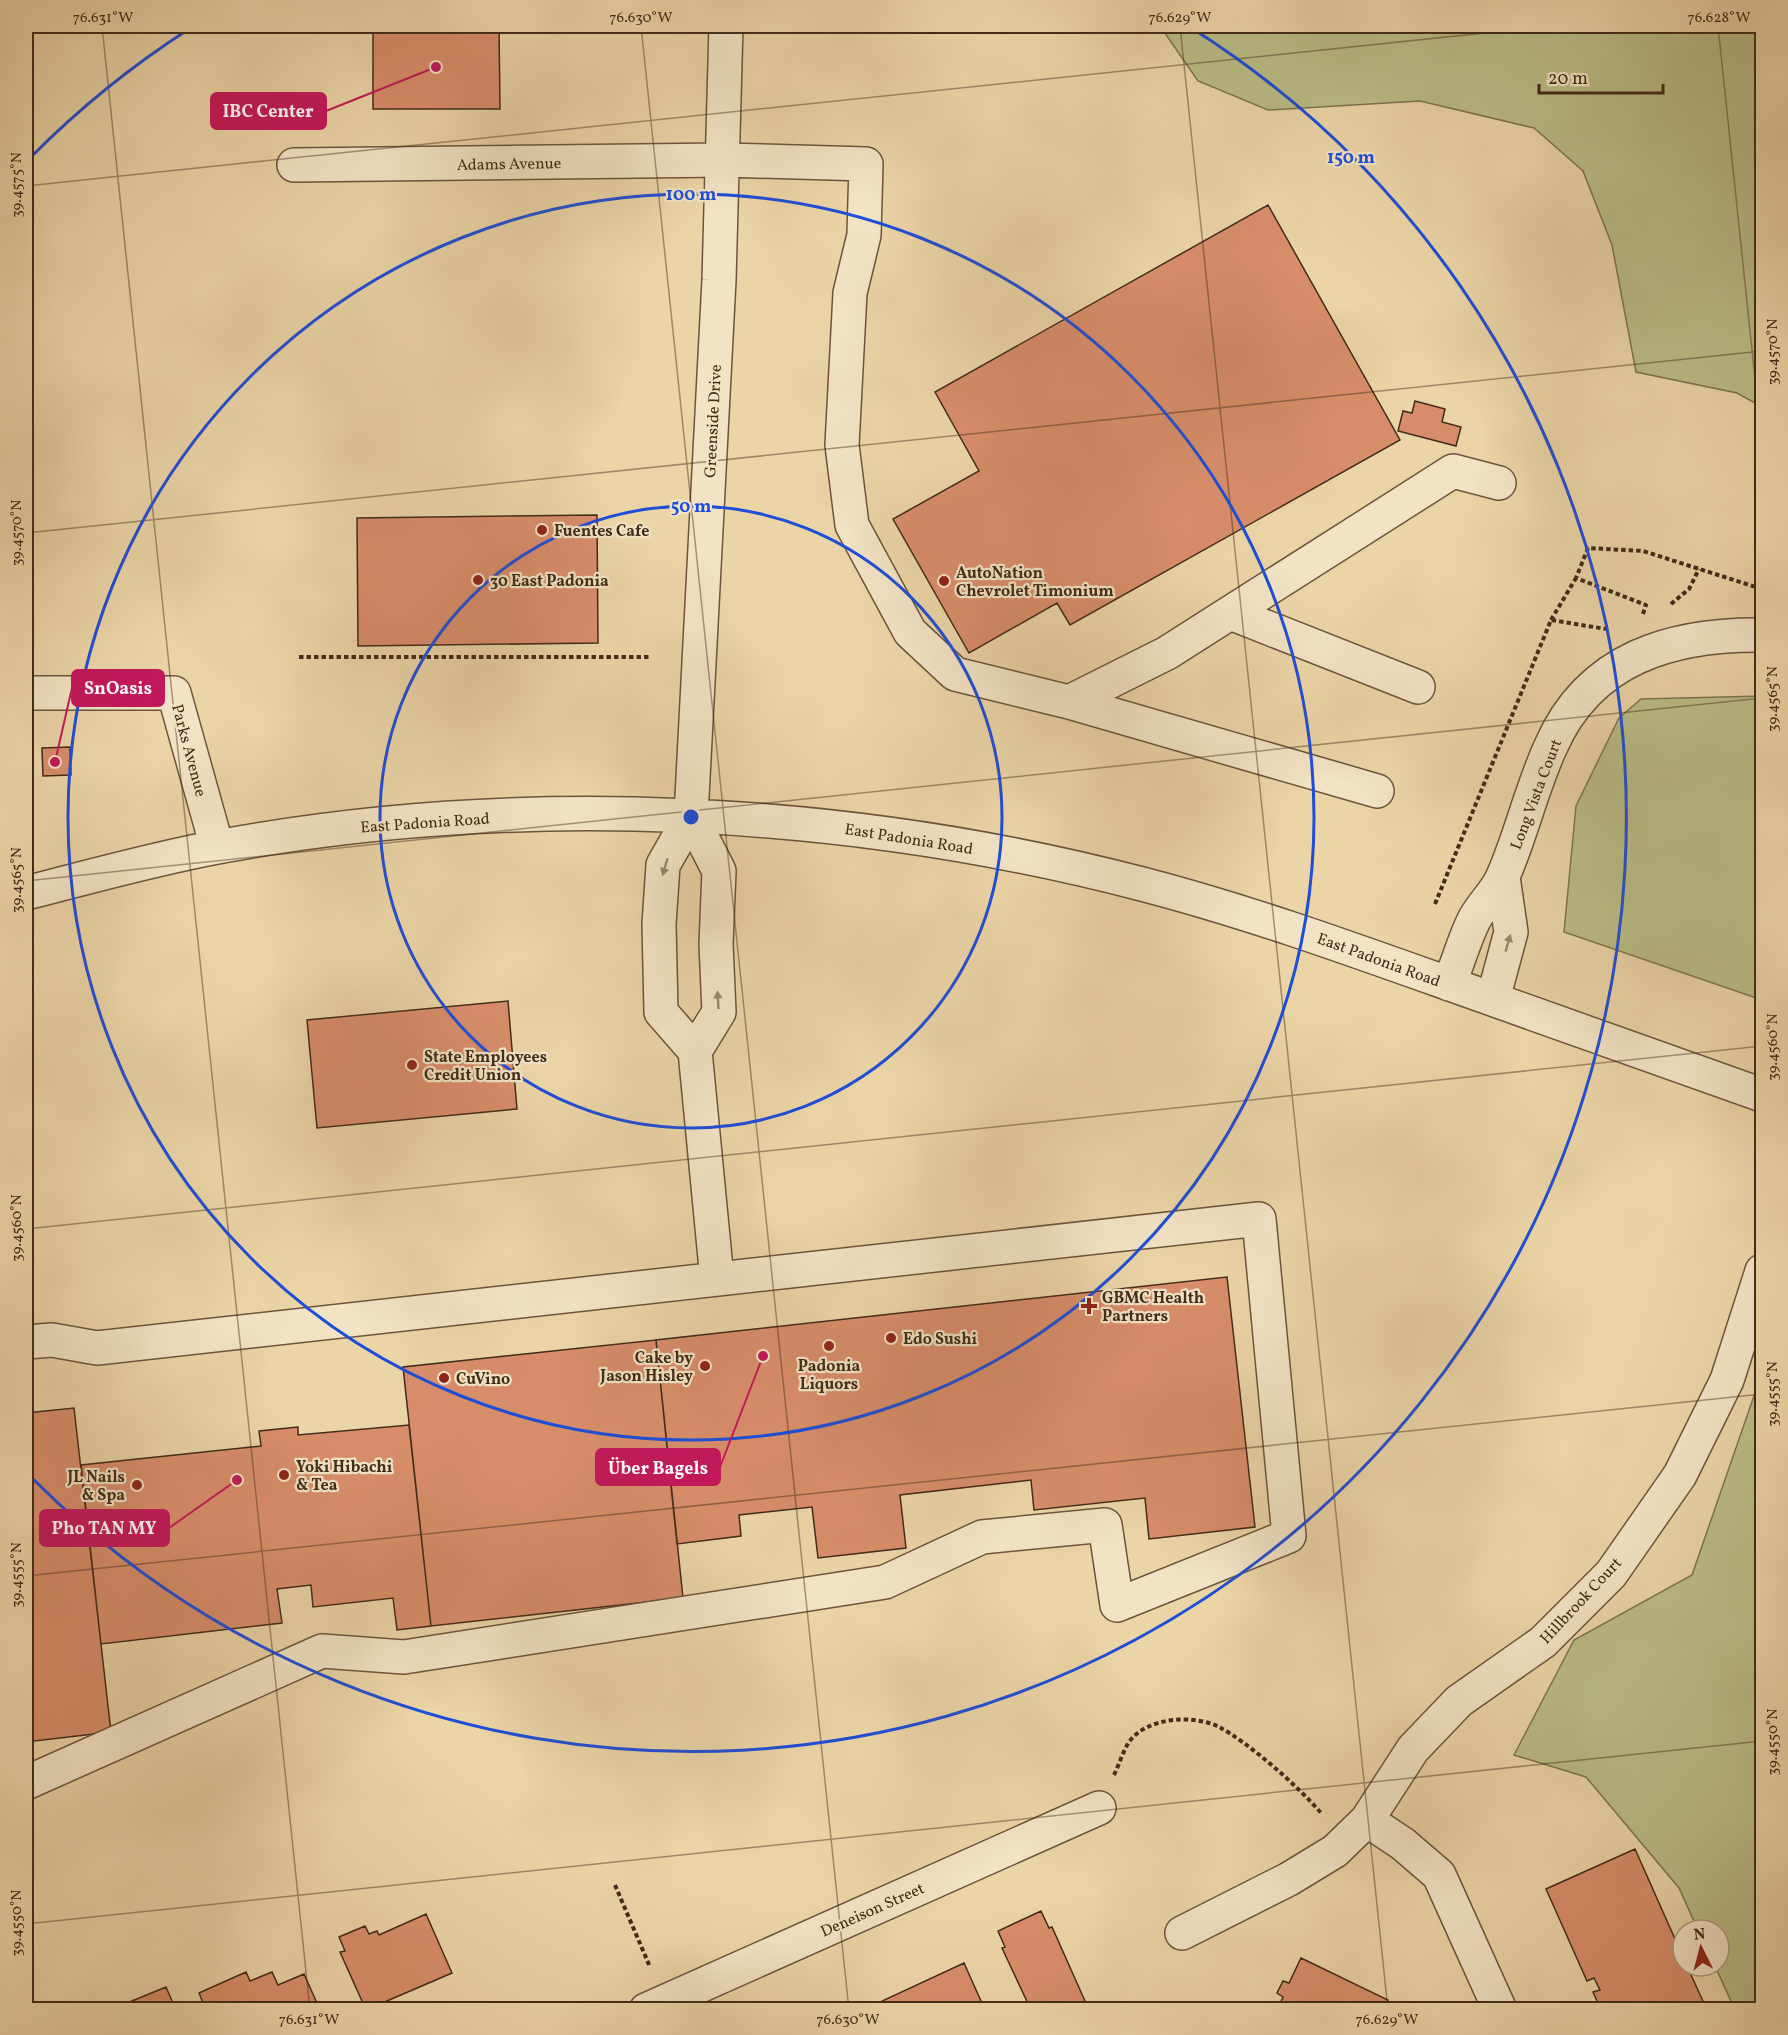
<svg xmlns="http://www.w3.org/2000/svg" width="1788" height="2035" font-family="Vollkorn,serif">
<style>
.green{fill:#babc85;stroke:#7e744f;stroke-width:1.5}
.building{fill:#d88d6a;stroke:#422b19;stroke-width:1.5}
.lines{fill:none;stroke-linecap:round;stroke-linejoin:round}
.minor-casing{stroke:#6c553c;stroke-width:36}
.path{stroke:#422b19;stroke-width:4;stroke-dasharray:4.5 3;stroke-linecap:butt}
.minor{stroke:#f2e3c5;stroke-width:33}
.oneway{fill:#9a876f}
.ticks{fill:none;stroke:#422b19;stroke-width:1.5;stroke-opacity:0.45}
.ring{fill:none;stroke:#1d4ed8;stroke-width:3}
.poi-dot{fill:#8f2418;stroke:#f2e3c5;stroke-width:2}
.labels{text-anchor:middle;stroke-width:4.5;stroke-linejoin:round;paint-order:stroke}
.street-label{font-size:16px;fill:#422b19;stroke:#f2e3c5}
.poi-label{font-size:16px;font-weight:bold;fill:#422b19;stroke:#f2e3c5;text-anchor:start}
.centre{fill:#1d4ed8;stroke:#f2e3c5;stroke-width:3}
.ring-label{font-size:18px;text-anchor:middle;font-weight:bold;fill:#1d4ed8;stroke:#f2e3c5;stroke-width:4.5;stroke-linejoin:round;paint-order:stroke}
.leader{fill:none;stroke:#c2185b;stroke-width:2}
.callout-dot{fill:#c2185b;stroke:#f2e3c5;stroke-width:2}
.callout{fill:#c2185b;stroke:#c2185b;stroke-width:2}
.callout-label{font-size:18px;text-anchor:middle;font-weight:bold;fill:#fff}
.neatline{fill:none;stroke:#422b19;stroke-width:2}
.ticks-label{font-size:15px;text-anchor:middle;fill:#422b19}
</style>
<rect width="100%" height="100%" fill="#ebd4a6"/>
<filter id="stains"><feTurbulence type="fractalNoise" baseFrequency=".00333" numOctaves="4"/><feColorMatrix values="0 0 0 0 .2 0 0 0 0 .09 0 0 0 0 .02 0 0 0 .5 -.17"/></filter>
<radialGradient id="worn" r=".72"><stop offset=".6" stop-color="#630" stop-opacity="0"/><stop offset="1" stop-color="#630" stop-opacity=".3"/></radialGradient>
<path class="green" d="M1160,26H1762V407L1737,393L1636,372L1612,245L1583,171L1534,128L1420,101L1268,110L1198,81Z
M1762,696V1000L1564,932L1576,806L1619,718L1641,699Z
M1762,1380V2009L1735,2010L1715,1966H1719V1930H1698L1679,1888L1586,1777L1514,1755L1574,1640L1692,1575L1756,1390Z"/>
<path class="building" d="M373,26H499L500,109H373Z
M1268,205L1400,440L1070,625L1057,603L969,653L893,519L979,471L935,392Z
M1415,401L1445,409L1442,422L1461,427L1456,446L1398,431L1403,411L1412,413Z
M597,515L598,643L358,646L357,518Z
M70,747L71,775L43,776L42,748Z
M508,1001L517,1109L317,1128L307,1020Z
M1227,1277L1255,1527L1149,1539L1145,1498L1034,1510L1031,1480L900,1495L906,1548L818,1558L812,1507L739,1515L741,1536L677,1544L656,1340Z
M656,1340L683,1598L431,1626L403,1367Z
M74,1408L111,1732L26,1742V1413Z
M409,1425L431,1626L397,1630L393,1598L313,1607L311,1585L277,1589L282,1623L101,1644L81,1465L261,1446L259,1431L298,1427V1435Z
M1635,1849L1683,1957V1966H1687L1707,2010H1601L1593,1992L1600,1990L1594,1978L1587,1981L1546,1889Z
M1041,1911L1049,1928L1052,1927L1085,2001L1065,2010H1031L1002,1948L1005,1947L998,1931Z
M426,1914L452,1973L366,2010L340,1952L345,1951L339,1937L365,1926L369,1934L377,1931L379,1935Z
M1301,1958L1388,2000L1383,2010H1277L1283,1997L1277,1993L1283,1981L1289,1983Z
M964,1963L985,2010H886L882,2001Z
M246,1972L250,1981L272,1972L278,1985L304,1974L320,2010H206L199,1993Z
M166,1987L176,2010H130L127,2003Z"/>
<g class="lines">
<defs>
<path id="minor" d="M294,165L724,160L866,164L864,235L850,293L842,445L852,525L910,632L955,674L1069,702L1377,791
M1233,614L1418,687
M26,693H174L217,847
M1069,702L1167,653L1453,471L1499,483
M691,816L719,871L716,944L719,1012L695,1051
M26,893C89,877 153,859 217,847C520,791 846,807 1142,884C1261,915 1376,958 1492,999C1582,1031 1672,1063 1762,1095
M1449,984C1458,963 1464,940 1474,920C1482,904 1498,891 1504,874C1522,832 1532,787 1551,746C1590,657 1673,634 1762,635
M1493,999L1511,932L1503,877
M717,1279L695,1051L661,1012L659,924L663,865L691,816L719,280L726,26
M26,1342L52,1340L97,1348L1259,1219L1289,1536L1117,1605L1105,1525L982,1537L885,1582L404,1657L322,1651L26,1783
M1367,1820L1403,1844L1439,1875L1500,2010
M1182,1933L1289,1879L1335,1851L1367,1820L1413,1749L1459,1701L1543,1642L1611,1574L1680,1475L1727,1380L1762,1271
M646,2010L1099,1808"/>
</defs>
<use href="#minor" class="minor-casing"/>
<path class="path" d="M1671,604L1689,589L1699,569
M1643,614L1646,605L1576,578L1588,548L1643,551L1762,589
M1551,620L1576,578
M299,657H649
M1435,904L1551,620L1606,629
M1114,1775C1119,1765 1123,1751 1129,1742C1147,1717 1193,1714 1219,1727C1248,1742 1300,1788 1321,1813
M615,1885L650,1967"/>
<use href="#minor" class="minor"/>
</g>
<defs><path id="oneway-solid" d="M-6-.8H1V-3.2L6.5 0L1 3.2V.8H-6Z" transform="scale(1.5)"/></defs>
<g class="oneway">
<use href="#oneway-solid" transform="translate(665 867) rotate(106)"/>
<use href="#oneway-solid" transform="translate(1508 943) rotate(-74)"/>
<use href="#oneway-solid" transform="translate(718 1000) rotate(-93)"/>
</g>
<path class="ticks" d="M102,26L310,2010M641,26L849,2010M1180,26L1388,2010M1718,26L1762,445M26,186L1551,26M26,533L1762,351M26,881L1762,698M26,1229L1762,1046M26,1576L1762,1394M26,1924L1762,1741"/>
<g class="ring">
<circle cx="691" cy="817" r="311"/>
<circle cx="691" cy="817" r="623"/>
<path d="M31 157A934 934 0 0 1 189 29M1193 29A934 934 0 1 1 31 1477"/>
</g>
<g class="poi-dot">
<circle cx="542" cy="530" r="6"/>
<circle cx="478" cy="580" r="6"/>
<circle cx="944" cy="581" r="6"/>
<circle cx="412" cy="1065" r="6"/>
<path d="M1086 1297h6v6h6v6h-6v6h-6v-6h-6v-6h6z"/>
<circle cx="891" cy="1338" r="6"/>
<circle cx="829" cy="1346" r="6"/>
<circle cx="705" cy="1366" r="6"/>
<circle cx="444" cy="1378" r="6"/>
<circle cx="284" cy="1475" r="6"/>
<circle cx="137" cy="1485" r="6"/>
</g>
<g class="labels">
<g class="street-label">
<text transform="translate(509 163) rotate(-1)" y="6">Adams Avenue</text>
<text transform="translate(712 421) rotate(-87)" y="6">Greenside Drive</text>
<text transform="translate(190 750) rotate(75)" y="6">Parks Avenue</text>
<text transform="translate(1535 794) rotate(-69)" y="6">Long Vista Court</text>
<text transform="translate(425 822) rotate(-4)" y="6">East Padonia Road</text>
<text transform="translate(909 838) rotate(9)" y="6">East Padonia Road</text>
<text transform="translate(1379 959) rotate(20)" y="6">East Padonia Road</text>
<text transform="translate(1580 1600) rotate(-47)" y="6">Hillbrook Court</text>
<text transform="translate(872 1909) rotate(-24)" y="6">Deneison Street</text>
</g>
<g class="poi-label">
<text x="554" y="536">Fuentes Cafe</text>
<text x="956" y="578">AutoNation<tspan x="956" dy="18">Chevrolet Timonium</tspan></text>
<text x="490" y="586">30 East Padonia</text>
<text x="424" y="1062">State Employees<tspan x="424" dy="18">Credit Union</tspan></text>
<text x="1102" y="1303">GBMC Health<tspan x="1102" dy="18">Partners</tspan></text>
<text x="903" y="1344">Edo Sushi</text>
<text x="693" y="1363" text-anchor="end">Cake by<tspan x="693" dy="18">Jason Hisley</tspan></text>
<text x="829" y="1371" text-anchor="middle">Padonia<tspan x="829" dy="18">Liquors</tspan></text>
<text x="456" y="1384">CuVino</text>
<text x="296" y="1472">Yoki Hibachi<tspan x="296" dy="18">&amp; Tea</tspan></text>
<text x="125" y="1482" text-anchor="end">JL Nails<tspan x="125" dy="18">&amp; Spa</tspan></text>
</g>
</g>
<circle cx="691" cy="817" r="9" class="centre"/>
<g class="ring-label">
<text x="1351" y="163">150 m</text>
<text x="691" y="200">100 m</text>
<text x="691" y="512">50 m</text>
</g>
<path class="leader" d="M436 67L326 111M55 762L72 688M763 1356L720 1467M237 1480L169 1528"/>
<g class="callout-dot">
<circle cx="436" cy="67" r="6"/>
<circle cx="55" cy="762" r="6"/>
<circle cx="763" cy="1356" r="6"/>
<circle cx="237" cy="1480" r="6"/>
</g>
<g class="callout">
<rect x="211" y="93" width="115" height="36" rx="6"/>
<rect x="72" y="670" width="92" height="36" rx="6"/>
<rect x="596" y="1449" width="124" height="36" rx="6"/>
<rect x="40" y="1510" width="129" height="36" rx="6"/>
</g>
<g class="callout-label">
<text x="268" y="117">IBC Center</text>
<text x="118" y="694">SnOasis</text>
<text x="658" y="1474">Über Bagels</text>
<text x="104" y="1534">Pho TAN MY</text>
</g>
<rect width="1788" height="2035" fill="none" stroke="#ebd4a6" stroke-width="66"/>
<g transform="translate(1701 1948) rotate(354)"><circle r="28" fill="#f2e3c5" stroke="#ac9980" stroke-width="1.5"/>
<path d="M0-4.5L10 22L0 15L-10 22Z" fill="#8f2418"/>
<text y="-9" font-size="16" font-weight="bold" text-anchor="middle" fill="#422b19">N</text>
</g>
<path d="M1539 84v9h124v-9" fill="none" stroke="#422b19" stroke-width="3"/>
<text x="1548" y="84" font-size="18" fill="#422b19" stroke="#f2e3c5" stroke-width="4.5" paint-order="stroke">20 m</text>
<rect x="33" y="33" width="1722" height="1969" class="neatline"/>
<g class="ticks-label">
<text x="103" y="22">76.631°W</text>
<text x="641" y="22">76.630°W</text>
<text x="1180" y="22">76.629°W</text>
<text x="1719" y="22">76.628°W</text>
<text transform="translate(16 185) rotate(-90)" y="5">39.4575°N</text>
<text transform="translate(1772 352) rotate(-90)" y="5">39.4570°N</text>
<text transform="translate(16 533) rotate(-90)" y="5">39.4570°N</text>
<text transform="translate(1772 699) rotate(-90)" y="5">39.4565°N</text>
<text transform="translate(16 880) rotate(-90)" y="5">39.4565°N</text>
<text transform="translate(1772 1047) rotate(-90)" y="5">39.4560°N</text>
<text transform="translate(16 1228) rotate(-90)" y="5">39.4560°N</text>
<text transform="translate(1772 1394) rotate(-90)" y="5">39.4555°N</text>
<text transform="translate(16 1575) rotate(-90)" y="5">39.4555°N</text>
<text transform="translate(1772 1742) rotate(-90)" y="5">39.4550°N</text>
<text transform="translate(16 1923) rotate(-90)" y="5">39.4550°N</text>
<text x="309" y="2024">76.631°W</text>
<text x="848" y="2024">76.630°W</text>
<text x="1387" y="2024">76.629°W</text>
</g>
<rect width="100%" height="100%" filter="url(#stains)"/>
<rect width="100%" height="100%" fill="url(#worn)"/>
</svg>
